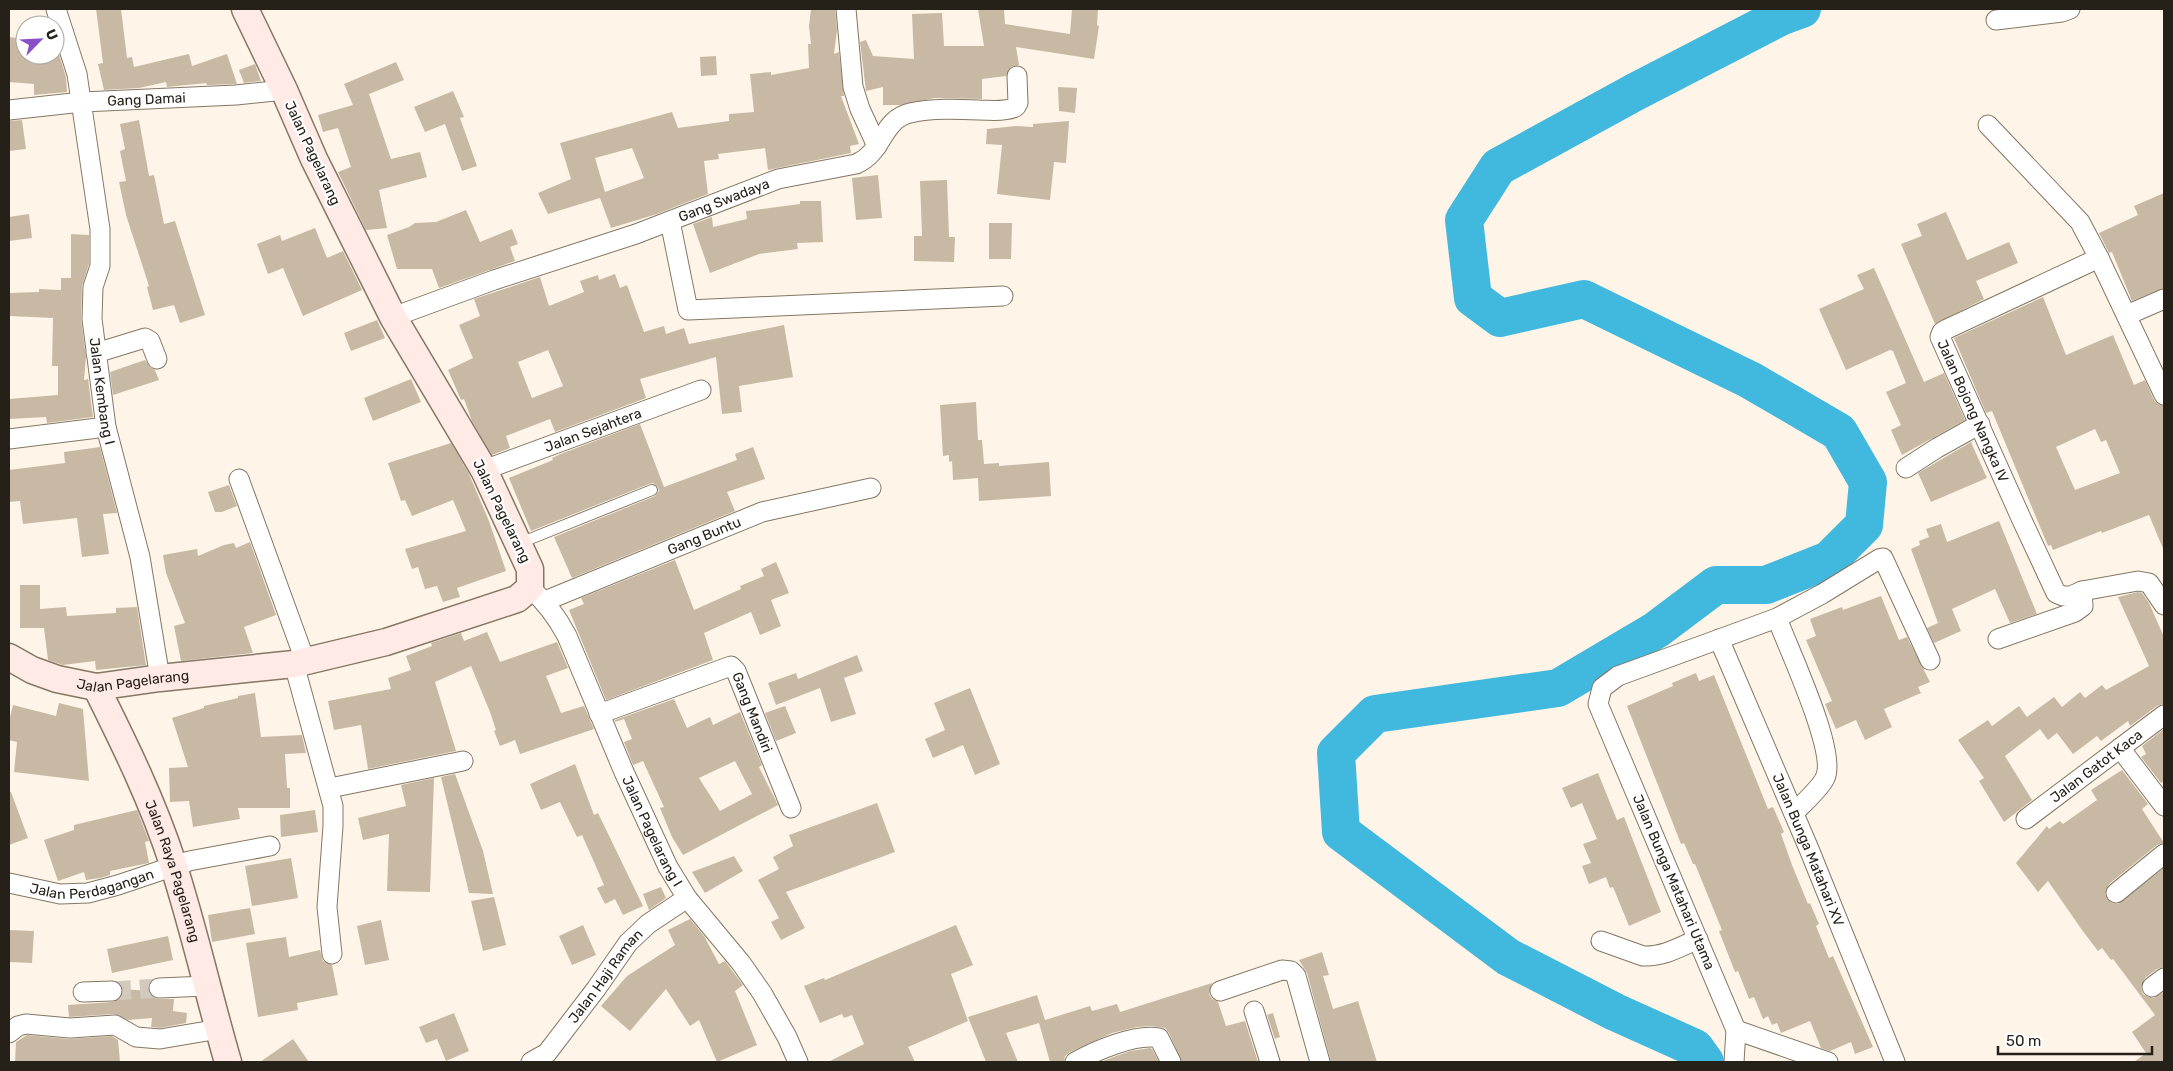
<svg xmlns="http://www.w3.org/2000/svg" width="2173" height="1071" font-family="Rubik,sans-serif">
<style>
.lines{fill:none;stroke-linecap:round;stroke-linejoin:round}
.river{stroke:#41b8dd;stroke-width:38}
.building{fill:#c7b9a4;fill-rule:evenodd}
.street-tunnel{stroke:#d3cabe;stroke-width:19;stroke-dasharray:19 9;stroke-linecap:butt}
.lane-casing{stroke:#847764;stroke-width:12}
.street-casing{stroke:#847764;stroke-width:21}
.secondary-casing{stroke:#847764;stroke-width:29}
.lane{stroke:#fff;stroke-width:10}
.street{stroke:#fff;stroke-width:19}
.secondary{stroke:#ffeae6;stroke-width:26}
.labels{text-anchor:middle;stroke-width:4.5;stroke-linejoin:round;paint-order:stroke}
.street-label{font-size:14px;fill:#252018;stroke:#fff}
</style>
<rect width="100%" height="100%" fill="#fef5e8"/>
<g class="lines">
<path class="river" d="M1705,1062L1695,1048L1615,1012L1508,957L1341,832L1336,753L1375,714L1558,688L1656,630L1716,585H1766L1829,560L1864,525L1868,482L1839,432L1750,380L1584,299L1500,318L1473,298L1464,220L1498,167L1635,92L1780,17L1802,9"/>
</g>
<path class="building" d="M96,9H121L127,58L132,57L134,67L189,54L192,66L227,54L237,84L207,85L206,83L167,87L166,82L139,88L104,90L98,64L103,63Z
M811,9H835L837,30L834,54L839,52L844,96H841L859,144L850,146L851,153L768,170L765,148L718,154L719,159L704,161L708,194L657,214L611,228L600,198L548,214L538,193L571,179L560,143L672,112L678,128L729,121V114L754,112L750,74L771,72V75L809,68L808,44H811L809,26ZM632,148L644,178L605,192L595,158Z
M978,9H1004L1005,24L1070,34L1072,9H1098L1097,25L1099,26L1094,59L1016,47L1019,65L1011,67L1006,76L982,79V99L935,98L900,105H883V87L866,91L860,42L866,40L873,56L914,59L912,14L942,13L944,46H984Z
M9,37L25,39V55L59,54L66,77L67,92L34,95V84L9,82Z
M716,56L717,75L701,76L700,57Z
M396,62L404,80L369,94L391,159L420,152L427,177L379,190L387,228L366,230L338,172L351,167L338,128L323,132L318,115L353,105L344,84Z
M255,64L261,81L244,83L239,70Z
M1058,87L1077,88L1075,113L1059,111Z
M453,91L464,117L460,118L477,166L462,171L445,124L425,132L414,107Z
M22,120L26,149L9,151V121Z
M139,120L149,176L154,175L164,224L175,221L205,315L180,323L174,305L153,310L147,287L149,286L126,215L119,182L126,181L120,151L125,149L120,124Z
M1069,121L1066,163L1054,162L1050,200L997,194L1002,145L986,144L987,129L1016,126L1033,127V124Z
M878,175L882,218L856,220L852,178Z
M947,180L949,237H955L954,262L914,261V236H922L920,181Z
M2164,193V288L2132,301L2112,252L2109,253L2099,233L2138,215L2134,206Z
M800,201H821L823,242L797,243L798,249L759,254L710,273L693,224L712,217L713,227L747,219L746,211L800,204Z
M466,210L480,242L512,229L518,244L510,247L515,261L439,288L432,269H397L387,235L409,227L415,223L436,222Z
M1946,212L1967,260L2009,242L2018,263L1976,281L1984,299L1935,324L1901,244L1922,236L1917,224Z
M29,214L32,238L9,241V217Z
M989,223H1012L1011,259H989Z
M315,228L327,258L343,251L362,290L303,316L283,268L268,274L257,244L280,235L282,241Z
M71,234L89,235V264L82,286L81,319L86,357L84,380L88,379L93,417L47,423L46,417L9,419V399L58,395V366H52L53,318L9,316V293L39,292V289L61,290V278H71Z
M1874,268L1924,382L1944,373L1965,420L1902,455L1891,430L1901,425L1886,392L1906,383L1893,351L1890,350L1846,370L1819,309L1864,289L1857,275Z
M615,274L620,288L627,285L644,332L664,326L666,334L684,328L689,344L784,325L793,377L739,386L742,412L722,414L716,357L640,379L646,398L555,432L550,419L506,436L510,448L492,455L472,421L464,399L461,400L448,370L473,358L459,325L480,316L474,299L540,277L549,306L584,292L580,281L598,275L599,280ZM548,350L563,386L532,398L518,362Z
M2043,297L2066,355L2113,335L2134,385L2145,380L2154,400L2158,404L2164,406V551L2149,515L2102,533L2101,531L2053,550L2051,545L2048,546L1992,411L1986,413L1954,338ZM2095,429L2101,442L2106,440L2120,473L2075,490L2056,447Z
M377,320L385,338L351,351L344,333Z
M145,360L150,367L155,370L159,380L113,395L110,372Z
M411,379L421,402L373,421L364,398Z
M976,402L978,440H982L984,464L999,463V466L1049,462L1051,496L979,501L978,478L953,480L952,461L949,462V455L943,456L940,405Z
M640,424L664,487L737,460L735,454L753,447L765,479L727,492L735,511L572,578L554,537L655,496L659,491L658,487L653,483L649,484L531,531L509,478L553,460L552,458L563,453Z
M1971,442L1987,478L1931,502L1918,473Z
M451,443L469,474L489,521L506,571L457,588L460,597L443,602L437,586L425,589L418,567L412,569L405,549L466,531L453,500L412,516L405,500L401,501L388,463Z
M100,447L117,513L103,514L109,554L82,557L77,518L23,524L20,501L9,502V470L65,463L64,452Z
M229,485L237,506L222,512H215L208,492Z
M1999,521L2037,614L2010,623L1995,589L1952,609L1961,631L1934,643L1927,628L1938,623L1911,549L1920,545L1919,541L1929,537L1926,529L1941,524L1947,542Z
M250,542L276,615L244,627L253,653L181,661L174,626L185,623L166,573L163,555L197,549L198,556L224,545L234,543L236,548Z
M675,560L694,610L741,589L740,586L764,576L761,569L776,562L789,593L771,600L781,626L760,635L751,612L704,633L713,660L606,700L569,610L584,604L581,598Z
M20,585H40V609L66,607L67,616L116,613V608L137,607L146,665L96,670L95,661L63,665L48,660L44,628H20Z
M2138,592L2142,593L2149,603L2164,637V704L2157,706L2130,726L2128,721L2101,741L2097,736L2073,754L2057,733L2048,740L2040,729L2005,756L2032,800L2004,822L1979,781L1984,778L1958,740L1988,720L1992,726L2019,706L2027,717L2054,697L2062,707L2080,692L2085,698L2102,685L2106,690L2149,666L2118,597Z
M1881,596L1899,640L1907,637L1930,682L1918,687L1921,693L1884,709L1892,727L1865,740L1856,720L1836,729L1825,704L1832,701L1806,640L1816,636L1810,619L1842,607L1843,610Z
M487,632L500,662L557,642L568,668L546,676L561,713L584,706L594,729L520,754L515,740L500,746L494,731L496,730L490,712L471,666L435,682L456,751L368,769L361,725L334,730L328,701L391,689L388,678L411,670L406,656L432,646L431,643L461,633L464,641Z
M857,655L863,671L844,678L856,714L831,722L820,688L776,705L768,683L796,673L798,679Z
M1696,673L1699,681L1714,675L1768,809L1773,807L1784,832L1781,834L1792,865L1808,904L1810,903L1819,924L1816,926L1829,958L1833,956L1873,1047L1855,1054L1851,1042L1830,1051L1821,1048L1810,1021L1781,1033L1777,1023L1772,1025L1768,1016L1763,1019L1754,997L1749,999L1738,971L1735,972L1719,931L1722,930L1695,864H1693L1684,843L1681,844L1627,706L1673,686L1672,683Z
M970,688L1000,764L975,775L963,745L933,758L925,739L945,730L934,703Z
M255,693L261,737L302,735L306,753L285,754L287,788H290V808H238L240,819L193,827L189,801L170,802L169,768L188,767L172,718L204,708V706L238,698V696Z
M674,699L687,728L710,717L713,725L740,712L762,765L759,767L778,805L683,855L672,837L660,808L664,807L643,761L633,765L624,742L632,739L624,719L615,722V720ZM735,761L752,794L720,811L699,778Z
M59,703L83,709L89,781L14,772L17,742L9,740V721L13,705L56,716Z
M785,706L796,733L776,741L765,713Z
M2164,729V781L2161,783L2141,757L2146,754L2142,746Z
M575,764L594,815L598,813L643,906L623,915L615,899L605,904L597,888L604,885L594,862L582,835L577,837L560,802L541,810L530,784Z
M2122,770L2148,804L2142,809L2164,843L2157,845L2109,884L2105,894L2112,903L2118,904L2164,868V967L2157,969L2145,978L2141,988L2143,994L2148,997L2154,998L2164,992V1062H2134L2146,1053L2132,1032L2155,1015L2113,959L2111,960L2102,948L2098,951L2082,930L2048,881L2038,892L2016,863L2047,826L2049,829L2060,821L2063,824L2097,800L2091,790Z
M1598,773L1617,820L1624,817L1661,912L1629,926L1613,887L1610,888L1606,877L1589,884L1582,866L1591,863L1583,844L1597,839L1582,803L1571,808L1562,788Z
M455,774L483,851L493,894L469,893L441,777Z
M434,778L430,892L387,891L389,834L363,840L358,818L406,806L401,785Z
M9,792H11L28,838L9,845Z
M877,803L895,852L786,892L805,928L781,940L771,922L779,918L758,880L779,869L773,857L793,846L789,835Z
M137,810L149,841L145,842L149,863L110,871V875L100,878L86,880L84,872L58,881L44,840L74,830V825Z
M315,810L318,832L281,837L280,815Z
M734,856L743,871L705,893L692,872Z
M291,858L298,898L252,906L245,866Z
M661,887L666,898L649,910L643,894Z
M494,897L506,945L483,951L471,901Z
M250,908L255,934L212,942L208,915Z
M690,919L704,936L719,964L725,961L743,985L735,991L757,1045L717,1062L699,1020L690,1026L666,989L630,1031L601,1006L627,976L675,945L668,930Z
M381,920L389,960L365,965L357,926Z
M583,925L596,955L572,965L559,936Z
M956,925L973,965L951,974L968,1021L908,1047L915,1062H828L864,1044L852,1015L844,1018L842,1014L820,1023L804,986L824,978L825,980Z
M9,930L34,931L32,963L9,962Z
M168,936L173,960L112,973L107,949Z
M286,937L289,957L320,950L323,961L332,965L338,995L297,1003L298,1010L258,1017L246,943Z
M1322,952L1329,975L1323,976L1333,1009L1358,1001L1377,1062H1331L1307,973L1299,960Z
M1212,983L1209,994L1212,999L1218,1002L1226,1026L1245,1021L1258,1062H1182L1169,1033L1165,1028L1151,1026L1137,1027L1112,1033L1070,1052L1065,1056L1064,1062H1050L1039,1023L1006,1033L1018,1062H986L968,1017L1037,995L1045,1020L1090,1006L1092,1011L1117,1004L1120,1012Z
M123,989L149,991L153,998L159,999H174L173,1011L187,1013L186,1023L160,1028L151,1027L152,1018L128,1020L114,1014L69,1017L68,1005L113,1002L122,997Z
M454,1013L469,1051L446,1061L437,1039L426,1043L419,1027Z
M1273,1013L1280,1037L1275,1039L1267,1015Z
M27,1035L69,1039L112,1036L118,1040L120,1062H15L16,1042Z
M293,1039L309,1062H260Z
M1150,1048L1152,1049L1159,1062H1100L1130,1051Z"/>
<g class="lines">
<path class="street-tunnel" d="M112,991L159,988"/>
<defs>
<path id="lane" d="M520,543L652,490"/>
<g id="street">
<path id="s1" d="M56,9L77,74L100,229V266L93,287L92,319L106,427L140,557L160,678"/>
<path d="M846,9L853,87L860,109L877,146"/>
<path d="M1996,20L2062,12L2070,9"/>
<path id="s2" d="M9,110L82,102L236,95L284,90"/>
<path d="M1988,125L2080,222L2099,258L2164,395"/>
<path d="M670,221L688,310L1003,296"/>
<path id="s3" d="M2099,258L1947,329L1942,332L1940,337L2021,518L2056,593L2063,596H2071L2082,591L2138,581L2149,583L2164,605"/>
<path d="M2127,315L2164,299"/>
<path id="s4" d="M393,317L494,280L636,234L778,179L856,164C884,152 881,120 910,113C932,108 957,109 979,110C990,110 1003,112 1013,108C1017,107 1016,106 1018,103L1017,76"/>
<path d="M96,353L145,338L150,341L157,359"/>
<path d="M9,439L106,427"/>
<path d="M1906,468L1937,448L1980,424"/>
<path id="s5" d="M484,470L701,390"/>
<path d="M239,479L306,663"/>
<path id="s6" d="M530,588C546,602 557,617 567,636L624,772L668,867L687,898L741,963L762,993L787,1037L798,1062"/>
<path id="s7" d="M545,601L762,512L871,488"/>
<path d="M1777,618C1788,648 1838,753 1825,778C1820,789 1802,804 1794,813"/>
<path id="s8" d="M1719,639L1809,849L1895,1062"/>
<path d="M1998,639L2075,612L2083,606L2082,591"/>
<path d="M294,664L333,806V826L327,907L332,954"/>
<path id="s9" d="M599,714L731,666L736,671L791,808"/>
<path d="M2120,748L2164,806"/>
<path d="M330,788L463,761"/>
<path id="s10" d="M2026,819L2164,715"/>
<path id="s11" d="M9,883L60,894L88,893L118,885L189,861L270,846"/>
<path d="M2116,893L2164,854"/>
<path d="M1601,941L1643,956C1663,957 1680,947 1698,939"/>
<path d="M2152,987L2164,978"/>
<path d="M159,988L207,986"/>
<path d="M1220,991L1282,970L1291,971L1296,976L1320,1062"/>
<path d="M83,992L112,991"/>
<path d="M1254,1011L1270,1062"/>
<path d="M1736,1030L1828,1062"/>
<path d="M9,1033L18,1026L26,1024L70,1028L115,1025L136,1037L160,1039L219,1029"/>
<path id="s12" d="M531,1062L547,1053L596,989L628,943L648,924L687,898"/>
<path d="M1075,1062C1095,1051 1136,1033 1159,1038L1171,1062"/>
<path d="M1734,1062L1736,1030L1598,704L1602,688L1618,676L1777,618L1822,594L1879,559L1883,558L1930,660"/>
</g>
<g id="secondary">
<path id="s13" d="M9,657L32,670L57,679L96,687L160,678L294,664L386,642L517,599L530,588V569L484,470L393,317L314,159L284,90L245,9"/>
<path id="s14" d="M96,687C125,745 153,802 173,864C194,929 209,997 228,1062"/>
</g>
</defs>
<use href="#lane" class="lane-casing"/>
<use href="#street" class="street-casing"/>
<use href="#secondary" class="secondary-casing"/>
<use href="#lane" class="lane"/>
<use href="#street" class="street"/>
<use href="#secondary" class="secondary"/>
</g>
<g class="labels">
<g class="street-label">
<text dy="5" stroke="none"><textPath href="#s2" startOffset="138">Gang Damai</textPath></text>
<text transform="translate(313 153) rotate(65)" y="5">Jalan Pagelarang</text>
<text dy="5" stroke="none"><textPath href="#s4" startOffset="351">Gang Swadaya</textPath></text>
<text dy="5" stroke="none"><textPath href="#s1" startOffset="389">Jalan Kembang I</textPath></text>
<text dy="5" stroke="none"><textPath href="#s3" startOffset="260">Jalan Bojong Nangka IV</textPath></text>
<text dy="5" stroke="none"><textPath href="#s5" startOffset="116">Jalan Sejahtera</textPath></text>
<text transform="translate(502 511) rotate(64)" y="5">Jalan Pagelarang</text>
<text dy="5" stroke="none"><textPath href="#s7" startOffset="172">Gang Buntu</textPath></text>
<text dy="5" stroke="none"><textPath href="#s13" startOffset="130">Jalan Pagelarang</textPath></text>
<text dy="5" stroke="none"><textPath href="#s9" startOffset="192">Gang Mandiri</textPath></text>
<text dy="5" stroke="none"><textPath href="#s10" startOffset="88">Jalan Gatot Kaca</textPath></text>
<text dy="5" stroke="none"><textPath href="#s6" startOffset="274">Jalan Pagelarang I</textPath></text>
<text dy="5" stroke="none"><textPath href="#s8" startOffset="229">Jalan Bunga Matahari XV</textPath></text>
<text dy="5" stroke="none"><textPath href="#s14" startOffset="200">Jalan Raya Pagelarang</textPath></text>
<text dy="5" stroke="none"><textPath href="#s11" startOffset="85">Jalan Perdagangan</textPath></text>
<text transform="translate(1674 882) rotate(67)" y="5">Jalan Bunga Matahari Utama</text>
<text dy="5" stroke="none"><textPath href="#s12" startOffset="115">Jalan Haji Raman</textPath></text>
</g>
</g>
<rect width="2173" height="1071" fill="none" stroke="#252018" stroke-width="20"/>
<g transform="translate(40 40) rotate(66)"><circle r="24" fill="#ffffff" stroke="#a8a6a3"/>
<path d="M0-4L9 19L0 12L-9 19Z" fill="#8a4fc5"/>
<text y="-8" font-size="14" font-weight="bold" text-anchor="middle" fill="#252018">U</text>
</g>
<path d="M1998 1046v8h154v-8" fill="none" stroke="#252018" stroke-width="2.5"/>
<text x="2006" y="1046" font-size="15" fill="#252018" stroke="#ffffff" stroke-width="4" paint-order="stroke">50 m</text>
</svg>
